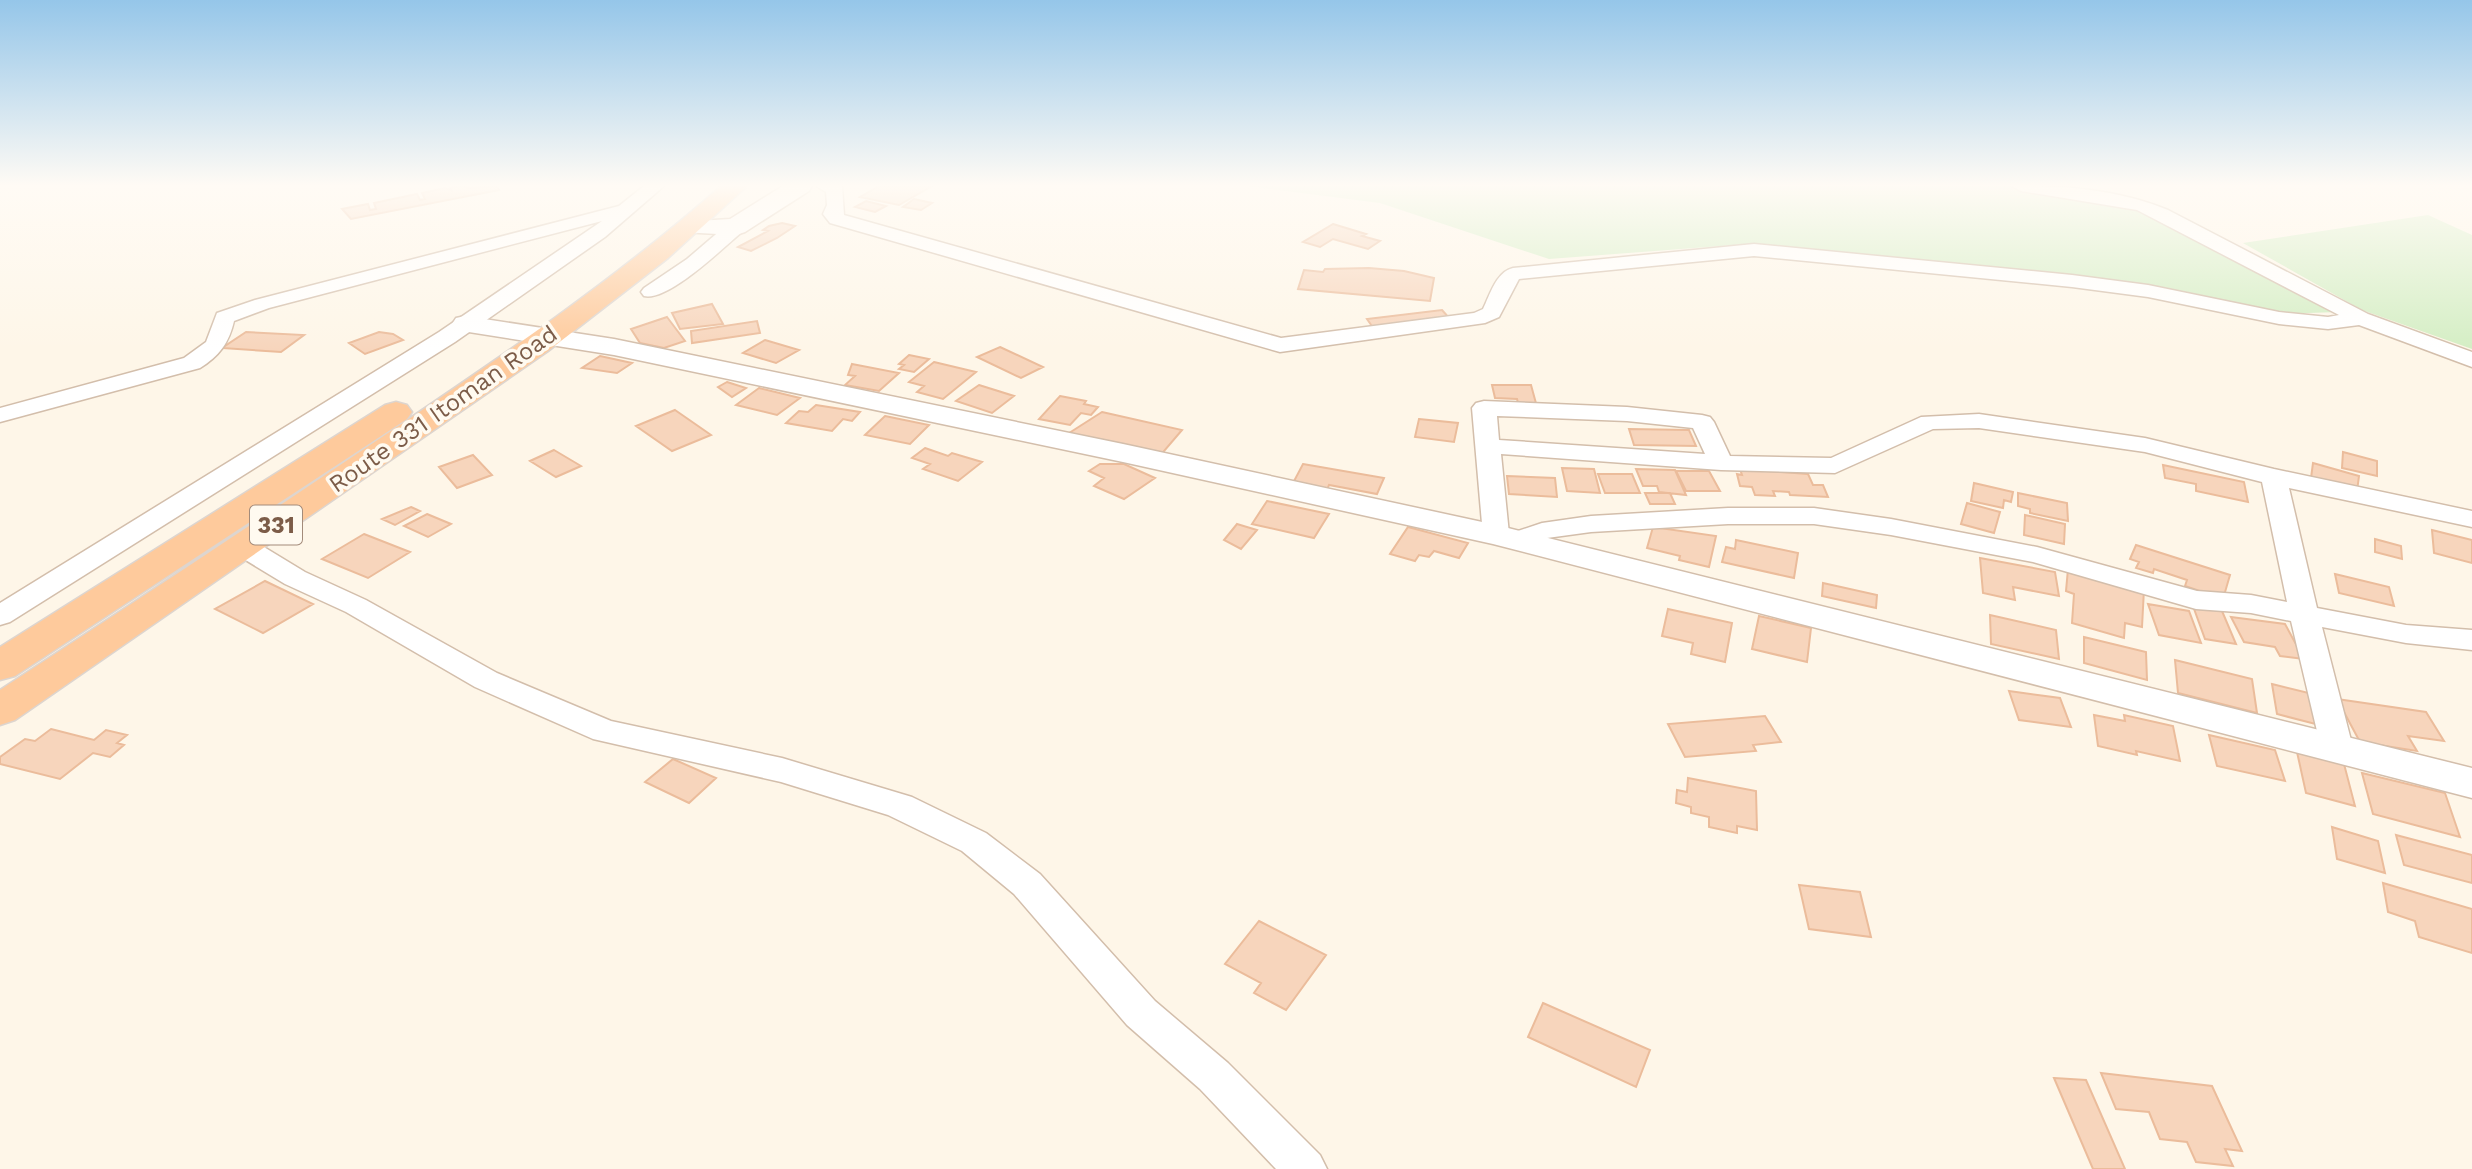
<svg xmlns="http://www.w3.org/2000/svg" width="2472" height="1169" font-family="'Work Sans',sans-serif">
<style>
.green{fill:#d4eec4}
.building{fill:#f7d5bc;stroke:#ebbc9b;stroke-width:2}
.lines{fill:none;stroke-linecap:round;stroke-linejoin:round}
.minor-casing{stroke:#d3beab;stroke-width:3}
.tertiary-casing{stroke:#d3beab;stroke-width:3}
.secondary-casing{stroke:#d8c0ab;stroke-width:3}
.trunk-casing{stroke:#ddd5cf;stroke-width:3}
.minor{fill:#fff;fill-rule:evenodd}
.tertiary{fill:#fff;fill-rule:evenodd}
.secondary{fill:#fff;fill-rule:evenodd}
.trunk{fill:#feca9c;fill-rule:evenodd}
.labels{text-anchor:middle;stroke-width:7;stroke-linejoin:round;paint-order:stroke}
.shield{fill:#fffaf0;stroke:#a38b7a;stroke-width:2}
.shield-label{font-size:23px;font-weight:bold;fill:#7c5c48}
.street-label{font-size:24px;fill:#7c5c48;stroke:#fffaf0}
</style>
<rect width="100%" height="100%" fill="#fef6e8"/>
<path class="green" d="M1247,186H2006L2140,208L2338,312L2281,314L2155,287L1747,244L1549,259L1380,203Z
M2428,215L2472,235V349L2362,310L2243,243Z"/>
<path class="building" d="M461,186L470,188L497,186L499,190L351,219L342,209L368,204L370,210L376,209L374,203L417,194L420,200L425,199L422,193L445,188L451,190L450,188Z
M879,186H932L899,205L860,197Z
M914,199L932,203L921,210L903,207Z
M866,201L886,206L875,212L855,207Z
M782,223L795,226L777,238L751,251L738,247L768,231L763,230L769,226Z
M1333,224L1366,234L1362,236L1380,241L1368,249L1333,239L1320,247L1303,242Z
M1369,268L1404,271L1434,278L1430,301L1298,289L1304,270L1323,272L1325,269Z
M712,304L723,324L680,329L672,313Z
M1442,310L1450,319L1374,329L1367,319Z
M667,317L685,341L664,348L640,343L631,329Z
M757,321L760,333L692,343L691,331Z
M246,332L304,335L281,352L222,348Z
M379,332L393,334L403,340L365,354L349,343Z
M765,340L799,350L776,363L743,353Z
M1000,347L1043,367L1021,378L977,357Z
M909,355L929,359L914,372L899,369L904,365L899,364Z
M600,356L632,363L617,373L582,368Z
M934,362L976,372L943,399L917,392L924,386L909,382Z
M852,364L899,373L879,391L845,385L855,376L848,375Z
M727,382L746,388L732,397L718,387Z
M979,385L1014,396L992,413L956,401Z
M1492,385H1531L1537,407H1519L1517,399L1495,398Z
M759,388L800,398L777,415L736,405Z
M1060,396L1086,401L1084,404L1098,407L1091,415L1081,413L1070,425L1039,419Z
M816,405L860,412L852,421L843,419L832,431L786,423L799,411L808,412Z
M675,410L711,435L672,451L636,426Z
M1102,412L1182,430L1159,457L1066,435Z
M885,416L929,425L910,444L865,435Z
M1419,419L1458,423L1454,442L1415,437Z
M1629,429L1689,430L1696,446L1634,445Z
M925,448L948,456L952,453L982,462L958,481L923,469L930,464L912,458Z
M554,450L581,466L556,477L530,461Z
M2343,452L2377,461V476L2342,468Z
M473,455L492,475L457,488L439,467Z
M2313,463L2359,476L2357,491L2311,478Z
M1100,464H1124L1155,478L1124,499L1094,486L1104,478L1089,471Z
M1303,464L1384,478L1377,494L1329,485L1327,490L1293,483Z
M2163,465L2244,482L2248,502L2196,491V484L2165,478Z
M1562,468L1594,469L1600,493L1567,491Z
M1636,469L1675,470L1686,495L1659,492L1657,486H1643Z
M1740,469L1808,474L1813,485H1823L1828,497L1790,495L1789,492L1773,491L1775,496L1755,495L1752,487L1740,486L1737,474L1742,475Z
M1676,471H1709L1720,491H1686Z
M1598,474H1632L1640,493H1605Z
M1507,476L1555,478L1557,497L1509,494Z
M1974,483L2013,492L2011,502L2004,500L2003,508L1971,501Z
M1645,493H1670L1675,504H1650Z
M2018,493L2067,503L2068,521L2030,513V509L2018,506Z
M1267,501L1329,514L1314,538L1252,524Z
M1967,503L2000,512L1994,533L1961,524Z
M411,507L420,511L395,525L382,519Z
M427,514L451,524L428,537L404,526Z
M2025,515L2065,524L2064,544L2024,535Z
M1237,524L1257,530L1241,549L1224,540Z
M1408,527L1468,543L1459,558L1434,551L1429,557L1419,555L1415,561L1390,554Z
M1653,527L1716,536L1709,567L1679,560L1680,556L1647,548Z
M2432,530L2472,540V563L2434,553Z
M364,534L410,552L368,578L322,559Z
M2375,539L2401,546L2402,559L2375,552Z
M1736,540L1798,553L1794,578L1722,562L1726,547L1735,549Z
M2136,545L2230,575L2223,599L2185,586L2187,580L2154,569L2153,573L2136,568L2139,562L2130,559Z
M1980,558L2055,572L2059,596L2013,587L2015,600L1983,593Z
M2068,569L2144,589L2142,627L2125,623L2124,638L2072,623L2074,594L2066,591Z
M2335,574L2389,587L2394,606L2339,593Z
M265,581L313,604L263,633L215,609Z
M1823,583L1877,595L1876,608L1822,596Z
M2148,604L2189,611L2201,643L2159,635Z
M2193,606L2222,611L2236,644L2205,639Z
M1668,609L1732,623L1725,662L1691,654L1693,643L1662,636Z
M1990,615L2056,630L2059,659L1991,644Z
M1759,616L1811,628L1807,662L1752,649Z
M2231,617L2285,624L2304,659L2280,656L2275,647L2244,642Z
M2084,637L2146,652L2147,680L2084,663Z
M2175,660L2252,679L2257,713L2178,693Z
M2272,684L2317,695L2323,726L2277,714Z
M2009,691L2060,698L2071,727L2019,720Z
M2337,699L2426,712L2444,741L2408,736L2417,751L2360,742Z
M2094,715L2125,721L2124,715L2173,726L2180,761L2136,751L2137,755L2098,746Z
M1765,716L1781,742L1753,745L1756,751L1685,757L1668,724Z
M51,729L94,740L106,730L127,735L117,743L124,745L110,757L93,753L60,779L0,764V757L25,739L35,741Z
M2209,735L2275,750L2285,781L2217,766Z
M2297,752L2344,764L2355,806L2306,793Z
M673,759L716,778L689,803L645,782Z
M2362,773L2445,793L2460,837L2373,814Z
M1688,778L1756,791L1757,830L1737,826V833L1709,827V817L1691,813V807L1676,803L1677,790L1687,792Z
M2332,827L2378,841L2385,873L2337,859Z
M2396,835L2472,855V883L2404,865Z
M2383,883L2472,909V953L2419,937L2415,921L2388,912Z
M1799,885L1860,892L1871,937L1809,929Z
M1259,921L1326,955L1286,1010L1254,993L1261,983L1225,964Z
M1543,1003L1650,1050L1636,1087L1528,1037Z
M2101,1073L2212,1086L2242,1151L2225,1149L2233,1166L2196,1162L2187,1142L2160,1139L2149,1112L2116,1109Z
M2054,1078L2086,1080L2125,1169H2093Z"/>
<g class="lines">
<defs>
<path id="minor" d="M644,186H664L605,237L455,342L10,622L0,625V603L439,332L602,221L269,308L234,321C229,343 219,356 200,368L0,422V408L184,358L206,342L217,313L255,300L619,206Z
M816,186H842L844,215L1281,338L1474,313L1483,309C1490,295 1496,272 1513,268L1754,244L2072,275L2148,285L2279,312L2328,317L2339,315L2137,210L2021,191L2012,186C2063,185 2121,190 2168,210L2368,314L2472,352V367L2359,325L2328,329L2279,324L2148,297L2072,287L1754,256L1519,279L1499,317L1485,323L1280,352L830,223L823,214L827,205L826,192Z
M736,221L743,223L745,227L743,231C724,247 668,302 644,296L641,292L644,288L687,259L729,223Z
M1484,401L1627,407L1702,415L1710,417L1714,422L1730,456L1831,458L1921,417L1979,414L2145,438L2274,469L2472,511V527L2289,488L2317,608L2406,625L2472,630V650L2406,643L2322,627L2353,748L2348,756L2337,759L2326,756L2321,748L2291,621L2251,613L2196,609L2033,562L1891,535L1814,524H1728L1591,532L1547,538L1517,548L1508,546L1504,541L1496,543L1487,541L1483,535L1472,408L1476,403ZM1497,416L1627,421L1693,428L1705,454L1499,440ZM1979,428L2145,452L2262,482L2287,602L2251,595L2197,591L2037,547L1891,519L1814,508H1728L1591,516L1542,523L1509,534L1501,454L1721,470L1835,473L1933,429Z
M244,539L254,541L305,572L366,600L497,673L611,721L782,758L912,797L986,833L1040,874L1155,1001L1228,1063L1320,1155L1327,1169H1276L1200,1089L1127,1025L1014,894L962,851L888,815L781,782L593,739L475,687L346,612L285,584L234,553L230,547L234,541Z"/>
<path id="tertiary" d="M465,316L614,339L1123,444L1496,525L2472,768V798L1493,544L1123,462L614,355L456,330L452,324L456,318Z"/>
<path id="secondary" d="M783,186H812L809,191L745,232L736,235L681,232L677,227L681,222L730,219Z"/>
<path id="trunk" d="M721,186H747L668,258L548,351L15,720L0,725V690C129,606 257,521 385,435C501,357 616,279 721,186Z
M396,402L407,405L412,412L407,419L15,676L0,680V647L385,405Z"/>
</defs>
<use href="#minor" class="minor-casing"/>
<use href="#tertiary" class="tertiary-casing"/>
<use href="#secondary" class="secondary-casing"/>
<use href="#trunk" class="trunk-casing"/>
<use href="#minor" class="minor"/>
<use href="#tertiary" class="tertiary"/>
<use href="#secondary" class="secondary"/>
<use href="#trunk" class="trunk"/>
</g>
<linearGradient id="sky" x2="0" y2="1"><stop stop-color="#95c6e9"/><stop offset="0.53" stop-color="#fffbf5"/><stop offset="1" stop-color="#fffbf5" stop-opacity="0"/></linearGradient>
<rect width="2472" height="350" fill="url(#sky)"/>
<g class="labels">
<rect class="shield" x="250" y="505.5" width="52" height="39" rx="5"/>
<g class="shield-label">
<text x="276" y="533">331</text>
</g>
<g class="street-label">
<text transform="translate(443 409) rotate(-35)" y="8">Route 331 Itoman Road</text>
</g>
</g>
</svg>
